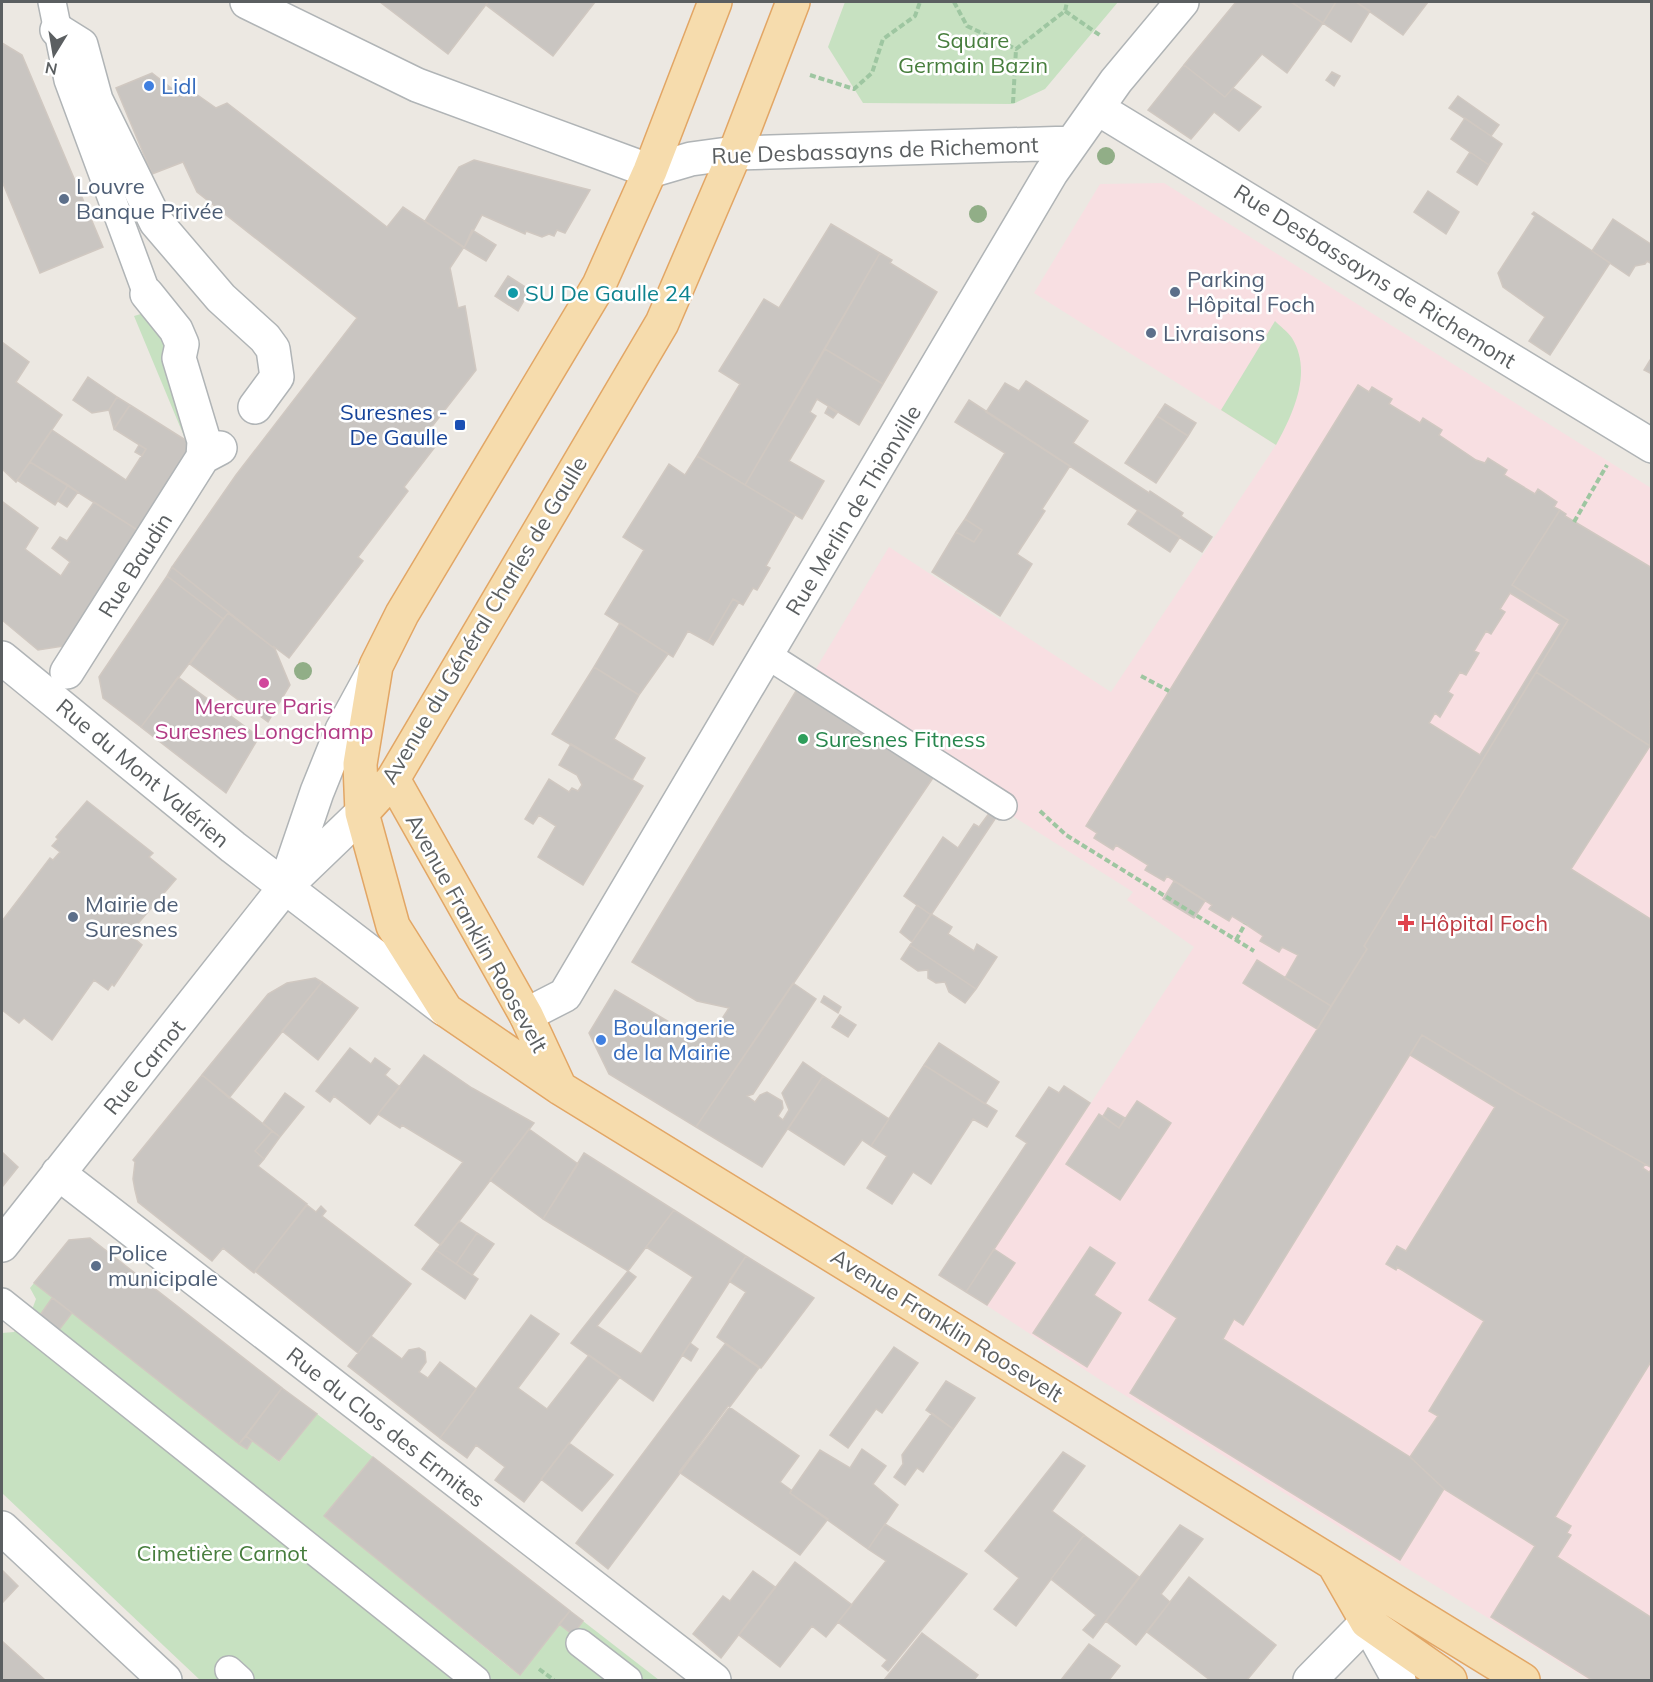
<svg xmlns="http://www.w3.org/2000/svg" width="1653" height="1682" font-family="Mulish,sans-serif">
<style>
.medical{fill:#f8dfe2}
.green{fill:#c7e1c1}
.building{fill:#c9c5c1;stroke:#d0c8c1;stroke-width:1.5;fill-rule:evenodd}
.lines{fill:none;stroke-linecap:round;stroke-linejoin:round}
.service-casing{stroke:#b0b4b6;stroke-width:30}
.pedestrian-casing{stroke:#b0b4b6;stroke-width:36}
.minor-casing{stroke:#b0b4b6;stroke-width:36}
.primary-casing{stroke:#e2a665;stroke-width:36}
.path{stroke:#9ec6a1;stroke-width:4;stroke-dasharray:6 3;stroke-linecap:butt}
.service{stroke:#fff;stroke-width:27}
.pedestrian{stroke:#fff;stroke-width:33}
.minor{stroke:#fff;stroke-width:33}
.primary{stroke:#f6dcad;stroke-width:33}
.tree{fill:#91ae87}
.shop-dot{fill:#3f7fe0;stroke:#fff;stroke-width:2}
.service-dot{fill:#5c6f8a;stroke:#fff;stroke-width:2}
.culture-dot{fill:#0f9aa8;stroke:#fff;stroke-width:2}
.transit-dot{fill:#1a4fb4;stroke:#fff;stroke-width:2}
.hotel-dot{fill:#d1479c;stroke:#fff;stroke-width:2}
.leisure-dot{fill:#2e9e5b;stroke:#fff;stroke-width:2}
.health-dot{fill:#e0444e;stroke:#fff;stroke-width:2}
.labels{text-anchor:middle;stroke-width:5;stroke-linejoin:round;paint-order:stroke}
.park-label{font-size:22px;fill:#477e3d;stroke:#fff}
.shop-label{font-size:22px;fill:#366cbe;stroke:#fff;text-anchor:start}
.street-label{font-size:22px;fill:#5b5f61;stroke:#fff}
.service-label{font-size:22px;fill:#4e5e75;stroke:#fff;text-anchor:start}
.culture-label{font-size:22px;fill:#0d838f;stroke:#fff;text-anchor:start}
.transit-label{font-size:22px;fill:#164399;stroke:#fff;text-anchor:end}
.hotel-label{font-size:22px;fill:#b23c85;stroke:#fff}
.leisure-label{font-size:22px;fill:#27864d;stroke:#fff;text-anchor:start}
.health-label{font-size:22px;fill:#be3a42;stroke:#fff;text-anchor:start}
</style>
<rect width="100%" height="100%" fill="#ece8e2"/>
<path class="medical" d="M1164,183L1651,488V1680H1589L1105,1383L966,1292L1194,947L1127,900L1133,892L1006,812L814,672L889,547L1111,692L1276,445L1034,293L1100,184Z"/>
<path class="green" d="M845,2H1118L1045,89L1013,104L863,103L828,47Z
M151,311L164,327L192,445L186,441L134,316Z
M1275,321C1280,326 1288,332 1292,338C1313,372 1293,414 1276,445L1221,410Z
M34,1283L239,1444L246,1436L279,1462L317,1414L373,1457L325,1517L519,1675L570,1611L659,1680H200L2,1493V1333L14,1332L33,1307L36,1299L30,1288Z"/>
<path class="building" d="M380,2H488L448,54Z
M488,2H595L553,56L486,5Z
M1236,2H1291L1323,23L1287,73L1262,54L1225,97L1184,65Z
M1291,2H1336L1323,23Z
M1336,2H1356L1370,11L1351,42L1323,23Z
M1356,2H1428L1403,35Z
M2,43L22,55L103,247L40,273L2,181Z
M1184,65L1225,97L1233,88L1261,107L1239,131L1214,112L1191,139L1148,110Z
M1332,72L1340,76L1334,86L1326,80Z
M152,73L179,94L189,89L216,108L227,103L387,227L403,207L464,247L450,268L458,308L465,306L476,370L423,438L435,447L404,487L408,491L358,557L363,561L289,658L273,646L275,649L172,567L236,475L357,318L197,192L183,162L152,174L116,88Z
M1458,96L1499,125L1491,136L1449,108Z
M1465,118L1502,144L1489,165L1451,139Z
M1470,152L1489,165L1477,185L1457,172Z
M474,160L590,190L565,233L557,230L554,236L549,234L542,237L526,231L525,234L482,215L464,248L425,221L459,167Z
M1428,191L1459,212L1446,234L1414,212Z
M1534,212L1610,263L1550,355L1529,341L1545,317L1503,287L1498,273L1535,216L1532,214Z
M1613,219L1652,245V264L1647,261L1645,264L1635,266L1629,276L1592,251Z
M831,224L880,253L745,485L697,456L740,384L719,371L764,299L779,308Z
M472,230L496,245L486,261L464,248Z
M880,253L892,260L890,263L937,292L883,384L825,349Z
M508,276L530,290L518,311L495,296Z
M2,342L29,362L16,382L62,415L16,482L2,469Z
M825,349L883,384L859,425L817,399L810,412L816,416L789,461L824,481L802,519L745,485Z
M1652,357V374L1644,370Z
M88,377L117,397L109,410L92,413L73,400Z
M1026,381L1088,421L1073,443L1149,493L1150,491L1183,513L1181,516L1212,537L1202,552L986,412L1005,383L1019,391Z
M1358,385L1369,392L1372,387L1392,399L1389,404L1420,423L1423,418L1442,430L1439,435L1476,460L1485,463L1488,458L1507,470L1504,475L1535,494L1538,489L1557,502L1554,507L1560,510L1512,585L1568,620L1435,838L1431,836L1364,946L1367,949L1331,1006L1285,978L1298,955L1282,947L1279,952L1260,941L1263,936L1245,924L1232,916L1229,921L1209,909L1212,905L1167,876L1164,881L1145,870L1148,865L1116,845L1113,850L1094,838L1097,833L1086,826ZM1510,593L1560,624L1480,755L1429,723L1435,713L1440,717L1453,695L1448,692L1460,672L1466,675L1479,653L1474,651L1486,631L1491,634L1505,612L1500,609Z
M117,397L130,405L114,429L109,410Z
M969,400L1070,466L1042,509L1045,511L1017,554L1032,564L1000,616L932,572L956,532L974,542L982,530L965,519L1005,453L955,422Z
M1165,404L1196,423L1188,436L1157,416Z
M130,405L195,446L139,531L30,462L52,430L126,480L146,449L114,429Z
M828,407L837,413L833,418L825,413Z
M1157,416L1188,436L1156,483L1125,463Z
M139,445L146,449L142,456L135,452Z
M697,456L795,515L766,566L770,568L757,590L753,588L743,605L733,599L708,642L688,631L673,657L605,614L644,550L623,537L669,464L685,475Z
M30,462L68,485L55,505L17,480Z
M68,485L78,492L67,507L58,501Z
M3,502L38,528L25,549L61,576L70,562L52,548L60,537L67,541L94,502L139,531L63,646L38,650L2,620Z
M1138,510L1180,537L1170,552L1128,524Z
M1560,510L1566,514L1565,516L1652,568L1650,746L1536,672L1568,620L1512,585Z
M965,519L982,530L974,542L956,532Z
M172,567L229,612L223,619L167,576Z
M167,576L223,619L141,727L103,698L99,677Z
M733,599L739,602L713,645L708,642Z
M228,613L275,649L290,685L268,722L190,664Z
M620,623L668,654L639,695L594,667Z
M594,667L639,695L614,739L645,758L632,780L552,734Z
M1536,672L1650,746L1571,869L1652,920V1168L1519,1094L1422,1035L1243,1325L1234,1319L1223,1339L1410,1457L1444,1489L1400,1560L1130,1393L1177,1318L1149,1300L1367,949L1364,946L1431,836L1435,838Z
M178,677L259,737L226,793L141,727Z
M799,686L935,775L696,1127L609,1074L589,1033L615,990L698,1039L710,1037L729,1008L697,1001L632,962Z
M571,744L643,786L583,885L538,857L556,826L539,815L533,824L525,819L549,779L569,792L572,788L578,791L582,785L577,775L559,765Z
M87,801L153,853L149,857L176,879L129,934L142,945L114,986L112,984L108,990L94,980L52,1040L24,1018L19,1023L2,1010V921L50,858L53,860L60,852L52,846L58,839L56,837Z
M990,812L997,816L931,915L904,896L943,837L958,848L974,824L979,827Z
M1174,881L1205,901L1194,918L1163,899Z
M917,905L931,915L912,942L900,932Z
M931,914L952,927L948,934L974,951L977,944L997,957L976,989L910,945Z
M910,945L976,989L965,1003L949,992L945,982L936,983L928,978V970L918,971L901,959Z
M1257,960L1331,1006L1317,1029L1243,983Z
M315,978L322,982L229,1098L202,1075L268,994L287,983Z
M322,982L358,1008L318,1060L282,1031Z
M793,983L816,999L753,1094L747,1096L755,1102L760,1095L767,1092L782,1101L783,1108L778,1116L783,1120L789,1110L782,1093L803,1062L823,1076L762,1167L696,1127Z
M824,996L841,1007L838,1013L821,1002Z
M840,1015L856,1025L848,1037L832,1027Z
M1422,1035L1519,1094L1645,1164L1643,1168L1649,1172L1652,1169V1360L1555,1517L1571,1526L1567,1533L1571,1535L1557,1557L1652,1618V1680H1592L1491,1617L1535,1546L1444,1489L1410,1457L1438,1416L1429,1411L1484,1321L1397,1267L1396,1270L1386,1264L1397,1246L1406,1251L1495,1107L1410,1055Z
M939,1043L999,1082L985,1104L924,1065Z
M350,1048L371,1064L375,1058L390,1069L385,1075L400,1087L370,1124L334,1096L330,1102L316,1091Z
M424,1055L472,1088L534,1123L441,1245L415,1225L463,1162L402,1125L400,1128L378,1114Z
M924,1065L997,1111L987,1127L973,1119L931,1184L913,1172L892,1204L867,1188L887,1156L871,1146Z
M202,1075L272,1131L255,1151L264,1159L258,1166L307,1204L254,1273L223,1248L212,1261L138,1202L135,1190L133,1179L135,1162L133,1160Z
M823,1076L889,1119L871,1146L862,1140L844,1165L788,1129Z
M1064,1086L1090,1103L966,1292L939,1275L1027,1143L1016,1136L1049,1087L1059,1093Z
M285,1093L304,1107L280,1137L263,1123Z
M1137,1101L1171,1123L1120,1200L1066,1164L1099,1114L1119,1128Z
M1108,1108L1125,1118L1119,1128L1103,1116Z
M529,1129L578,1164L543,1219L490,1180Z
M272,1131L280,1137L264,1159L255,1151Z
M2,1152L18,1167L2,1187Z
M584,1153L674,1210L628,1271L543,1219Z
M307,1205L316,1212L321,1206L326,1211L322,1216L411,1284L358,1353L255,1271Z
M674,1210L746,1256L653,1401L571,1343L628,1271L636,1277L597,1326L641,1354L693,1277L646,1247Z
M459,1221L477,1233L456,1264L436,1250Z
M477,1233L494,1244L472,1275L456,1264Z
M90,1238L282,1388L239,1444L34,1283L69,1240Z
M1090,1247L1115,1263L1094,1295L1121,1313L1087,1367L1033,1333Z
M994,1249L1015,1263L987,1305L966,1292Z
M436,1250L478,1279L465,1299L422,1269Z
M746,1256L814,1298L761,1368L717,1337L746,1292L729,1281Z
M52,1298L72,1313L59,1330L40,1315Z
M531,1315L559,1334L518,1388L547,1409L589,1355L620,1377L524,1502L495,1480L505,1467L476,1445L467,1458L440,1438Z
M371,1336L402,1359L409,1350L419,1348L425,1352L426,1362L419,1372L428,1378L440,1362L476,1389L440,1438L348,1366Z
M690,1343L698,1349L691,1361L682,1355Z
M725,1344L759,1368L608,1569L576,1543Z
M894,1347L918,1363L882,1413L876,1409L848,1448L830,1435Z
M946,1381L975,1398L953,1429L926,1410Z
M282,1388L317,1414L279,1461L246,1436Z
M728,1406L799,1456L780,1482L791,1490L790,1493L828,1519L800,1555L679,1472Z
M932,1413L953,1429L923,1472L917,1468L905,1485L894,1477L903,1464L902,1455Z
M246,1436L252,1441L247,1449L239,1444Z
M569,1443L613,1475L582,1511L541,1479Z
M862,1449L886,1466L873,1484L898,1505L868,1549L790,1493L820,1450L850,1468Z
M1063,1452L1085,1466L1052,1511L1084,1535L1016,1626L994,1609L1019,1578L985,1551Z
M373,1457L570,1611L520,1675L324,1516Z
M885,1524L967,1574L888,1671L882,1666L887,1660L838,1622L886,1561L868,1549Z
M1180,1525L1203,1539L1161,1594L1170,1602L1136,1645L1106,1621Z
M1084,1535L1139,1577L1093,1638L1083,1630L1096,1615L1051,1579Z
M795,1562L852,1605L826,1637L812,1626L780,1667L739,1635Z
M2,1570L18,1586L2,1603Z
M753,1571L775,1587L721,1658L693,1634L723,1596L730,1601Z
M1189,1577L1276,1645L1247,1680H1210L1147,1632Z
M570,1611L583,1621L573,1635L559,1624Z
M922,1633L978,1675L974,1680H884Z
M2,1641L45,1680H2Z
M1089,1644L1120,1666L1109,1680H1061Z"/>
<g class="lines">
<defs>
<path id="service" d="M52,2L68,80L147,294
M767,655L1003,806
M2,1302L476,1680
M580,1643L628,1680
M229,1670L240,1680"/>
<path id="pedestrian" d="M57,30L81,45L96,100L156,222L221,298L265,338L273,349L277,377L255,407
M147,294L176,330L182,344L179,358L204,441L203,457L220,448
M67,672L203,457"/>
<path id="minor" d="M247,2L417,85L650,171L691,159L735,153L1072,143
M1097,108L1652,446
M2,658L233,847L444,1009
M286,883L317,792L342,730L373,673
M526,1015L565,995L1051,173L1116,81L1182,2
M58,1173L714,1680
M2,1245L285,887L362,813
M2,1528L165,1680
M1367,1622L1399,1680
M1310,1680L1367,1622"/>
<path id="primary" d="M715,2L650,171L599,285L402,614L376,666L360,764L362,813L393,926L446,1010L560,1088L1523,1680
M393,779L526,1015L560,1088
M362,813L393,779L662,323L735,153L793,2
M1335,1566L1367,1622L1450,1680"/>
</defs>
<use href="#service" class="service-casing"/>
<use href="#pedestrian" class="pedestrian-casing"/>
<use href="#minor" class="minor-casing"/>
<use href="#primary" class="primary-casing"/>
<path class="path" d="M954,2L967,26L1016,49L1065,11L1067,2
M1065,11L1101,36
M810,75L854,89L872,73L883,39L915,16L920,2
M1013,103L1016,49
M1574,522L1607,465
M1141,676L1169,691
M1040,811L1066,835L1254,951
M1236,940L1245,924
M539,1669L554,1680"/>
<use href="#service" class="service"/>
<use href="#pedestrian" class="pedestrian"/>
<use href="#minor" class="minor"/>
<use href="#primary" class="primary"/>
</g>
<g class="tree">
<circle cx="1106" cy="156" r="9"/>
<circle cx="978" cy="214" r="9"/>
<circle cx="303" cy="671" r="9"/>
</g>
<g class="shop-dot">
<circle cx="149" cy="86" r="6"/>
<circle cx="601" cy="1040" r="6"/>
</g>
<g class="service-dot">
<circle cx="64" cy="199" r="6"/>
<circle cx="1175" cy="292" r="6"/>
<circle cx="1151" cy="333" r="6"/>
<circle cx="73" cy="917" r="6"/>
<circle cx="96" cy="1266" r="6"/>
</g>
<circle class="culture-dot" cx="513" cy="293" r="6"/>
<rect class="transit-dot" x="454" y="419" width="12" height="12" rx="3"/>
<circle class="hotel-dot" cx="264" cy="683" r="6"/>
<circle class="leisure-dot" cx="803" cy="739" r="6"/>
<path class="health-dot" d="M1403 914h6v6h6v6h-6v6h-6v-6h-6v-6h6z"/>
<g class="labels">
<g class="park-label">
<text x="973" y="48">Square<tspan x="973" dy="25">Germain Bazin</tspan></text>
<text x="222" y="1561">Cimetière Carnot</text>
</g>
<g class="shop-label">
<text x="161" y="94">Lidl</text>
<text x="613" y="1035">Boulangerie<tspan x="613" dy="25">de la Mairie</tspan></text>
</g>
<g class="street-label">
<text transform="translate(875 150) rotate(-2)" y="8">Rue Desbassayns de Richemont</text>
<text transform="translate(1375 276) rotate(32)" y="8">Rue Desbassayns de Richemont</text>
<text transform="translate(853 510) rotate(-59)" y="8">Rue Merlin de Thionville</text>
<text transform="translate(135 565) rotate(-58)" y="8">Rue Baudin</text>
<text transform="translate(484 620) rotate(-59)" y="8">Avenue du Général Charles de Gaulle</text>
<text transform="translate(143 773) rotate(40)" y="8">Rue du Mont Valérien</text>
<text transform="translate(477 933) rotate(61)" y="8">Avenue Franklin Roosevelt</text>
<text transform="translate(144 1067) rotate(-51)" y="8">Rue Carnot</text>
<text transform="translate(947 1325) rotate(32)" y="8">Avenue Franklin Roosevelt</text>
<text transform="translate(386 1427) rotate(38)" y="8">Rue du Clos des Ermites</text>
</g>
<g class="service-label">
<text x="76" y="194">Louvre<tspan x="76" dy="25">Banque Privée</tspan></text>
<text x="1187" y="287">Parking<tspan x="1187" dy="25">Hôpital Foch</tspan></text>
<text x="1163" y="341">Livraisons</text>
<text x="85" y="912">Mairie de<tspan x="85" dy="25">Suresnes</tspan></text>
<text x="108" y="1261">Police<tspan x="108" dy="25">municipale</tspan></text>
</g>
<g class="culture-label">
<text x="525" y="301">SU De Gaulle 24</text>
</g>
<g class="transit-label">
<text x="448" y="420">Suresnes -<tspan x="448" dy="25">De Gaulle</tspan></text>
</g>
<g class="hotel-label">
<text x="264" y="714">Mercure Paris<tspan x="264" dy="25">Suresnes Longchamp</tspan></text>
</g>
<g class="leisure-label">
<text x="815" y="747">Suresnes Fitness</text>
</g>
<g class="health-label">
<text x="1420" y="931">Hôpital Foch</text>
</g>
</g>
<rect width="1653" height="1682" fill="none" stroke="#5b5f61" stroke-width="6"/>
<g transform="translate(54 54) rotate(191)" stroke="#ffffff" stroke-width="4.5" paint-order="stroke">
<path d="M0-4.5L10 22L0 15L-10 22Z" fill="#5b5f61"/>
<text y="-9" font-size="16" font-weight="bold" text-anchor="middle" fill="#5b5f61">N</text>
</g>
</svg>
